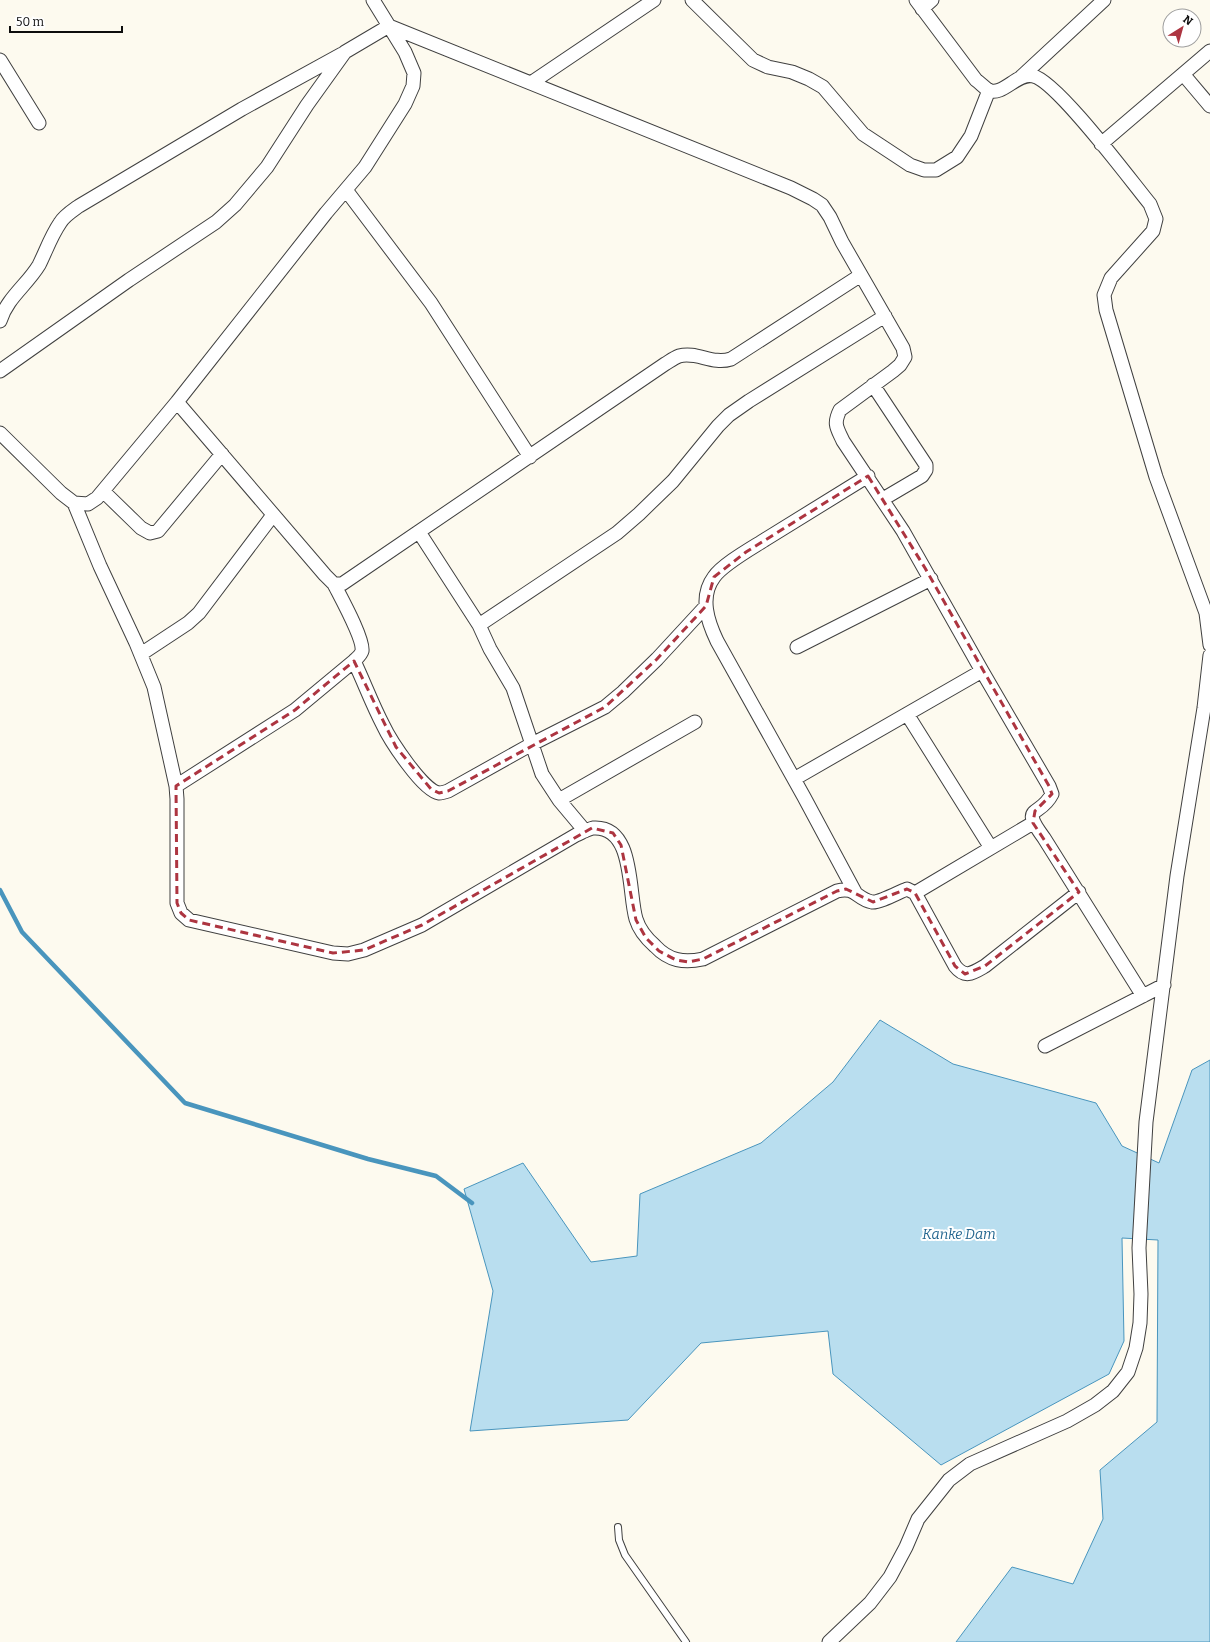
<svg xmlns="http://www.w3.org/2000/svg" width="1210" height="1642" font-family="Bitter,serif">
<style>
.water{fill:#b9deef;stroke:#4995bd}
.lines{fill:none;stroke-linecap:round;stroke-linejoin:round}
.stream{stroke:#4995bd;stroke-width:4.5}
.service-casing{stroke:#404040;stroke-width:8}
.minor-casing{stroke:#404040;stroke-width:15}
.service{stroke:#fff;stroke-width:6}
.minor{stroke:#fff;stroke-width:13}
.marked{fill:none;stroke:#ad3541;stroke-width:3;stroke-dasharray:8 5;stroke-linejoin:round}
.labels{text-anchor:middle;stroke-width:4;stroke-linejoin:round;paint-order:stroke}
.water-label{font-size:14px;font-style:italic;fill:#256790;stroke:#fff}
</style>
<rect width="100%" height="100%" fill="#fdfaef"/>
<path class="water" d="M880,1020L953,1064L1096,1103L1122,1146L1159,1163L1192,1070L1210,1060V1642H956L1012,1567L1073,1584L1103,1519L1100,1470L1157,1422L1158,1240L1122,1238L1124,1341L1109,1374L941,1465L833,1374L828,1331L701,1343L628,1420L470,1431L493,1291L464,1189L523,1163L591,1262L637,1256L640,1194L761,1143L833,1082Z"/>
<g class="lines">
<path class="stream" d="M0,890L22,932L185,1103L368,1159L436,1176L472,1203"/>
<defs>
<path id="service" d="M618,1527L619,1540L625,1555L686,1642"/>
<path id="minor" d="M692,0L753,60L768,67L792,72L809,79L823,87L863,134L910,165L924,170H936L957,157L971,136L989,90
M916,0L976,80C980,83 984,87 988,90C1003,97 1017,72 1033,76C1057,81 1131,181 1150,204L1156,219L1153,231L1111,278L1104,295L1106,310L1156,477L1206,613L1210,645
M922,9L932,0
M0,60L39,123
M1183,74L1210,106
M1020,78L1104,0
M531,83L654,0
M1101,144L1210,51
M346,190L431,303L530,457
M0,321C7,298 27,285 39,265C46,251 51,236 60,223C64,216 72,211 79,206L242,109L342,54
M0,371L129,280L216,222L235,205L267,167L307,105L345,52L389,26L791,188L813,199L822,205L830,217L842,242L903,348L905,357L900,365L893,371L840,410C833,424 837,428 843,441L903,531L982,671L1049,786L1052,794C1040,818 1019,804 1044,838L1143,996
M873,385L926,465V470L922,476L883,499
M177,402L325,575L334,584H342L665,364C670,361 674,358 679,356C697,351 712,365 731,359L861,275
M0,433L61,493L74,503L88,504L97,498L177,402L326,213L365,167L405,104L413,86L414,73L405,52L373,0
M103,491L141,528L150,533L158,531L222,454
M74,503L100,566L136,643L154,687L176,786L177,799V903L181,913L189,920L333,953L348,954L364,950L422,925L576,835C581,833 588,829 593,828C635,825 628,893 636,919C639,929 647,939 655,946C669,961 684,963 703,959L837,891C856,886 856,899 872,902C879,903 899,892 907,889L915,893L955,966C965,979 973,973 985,966L1079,892
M419,532L479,625L490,649L513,688L542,774L559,800L585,831
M479,625L617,533L639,514L673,481L718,426L729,415L749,401L885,316
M797,647L931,579
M141,654L188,623L199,613L273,515
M354,661C364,682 372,704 383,725C390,740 423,791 439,793C441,793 445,792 448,791L532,744L605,707L623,692L657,659L706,606
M907,714L991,848
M794,779L982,671
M176,786L295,710L354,661C357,658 361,655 362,651C364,639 340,596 334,584
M559,800L695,722
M855,892L804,797L717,641C708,622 699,597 714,577C723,564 752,548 766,539C800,518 834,497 868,476
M915,893L1033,823
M1045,1046L1164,985
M829,1642L870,1603L890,1577L906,1547L918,1519L949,1480L970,1464L1067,1421L1095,1405L1113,1391L1128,1372L1136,1348L1140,1323L1141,1294L1139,1248L1146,1122L1177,876L1204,708L1210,655"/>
</defs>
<use href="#service" class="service-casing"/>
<use href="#minor" class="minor-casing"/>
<use href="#service" class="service"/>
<use href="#minor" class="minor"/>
</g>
<path class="marked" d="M868,476L925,568L1049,786L1052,794L1035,811L1033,823L1079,892L985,966L965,974L955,966L915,893L907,889L873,902L846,889L837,891L703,959L688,962L676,960L659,951L646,938L636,920L621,845L613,833L592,828L422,925L364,950L333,953L189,920L181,913L177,903L176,786L295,710L354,661L396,747L431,789L439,793L448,791L605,707L657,659L706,606L714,577L746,552Z"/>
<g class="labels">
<g class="water-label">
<text x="959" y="1239">Kanke Dam</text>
</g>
</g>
<g transform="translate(1182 28) rotate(37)"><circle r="19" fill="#ffffff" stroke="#9e9e9e"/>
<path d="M0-3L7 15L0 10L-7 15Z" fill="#ad3541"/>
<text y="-6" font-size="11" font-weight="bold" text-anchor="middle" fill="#0d0d0d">N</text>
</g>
<path d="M10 26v6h112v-6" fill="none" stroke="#0d0d0d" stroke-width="2"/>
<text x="16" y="26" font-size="12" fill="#0d0d0d" stroke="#ffffff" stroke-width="3" paint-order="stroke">50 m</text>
</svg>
